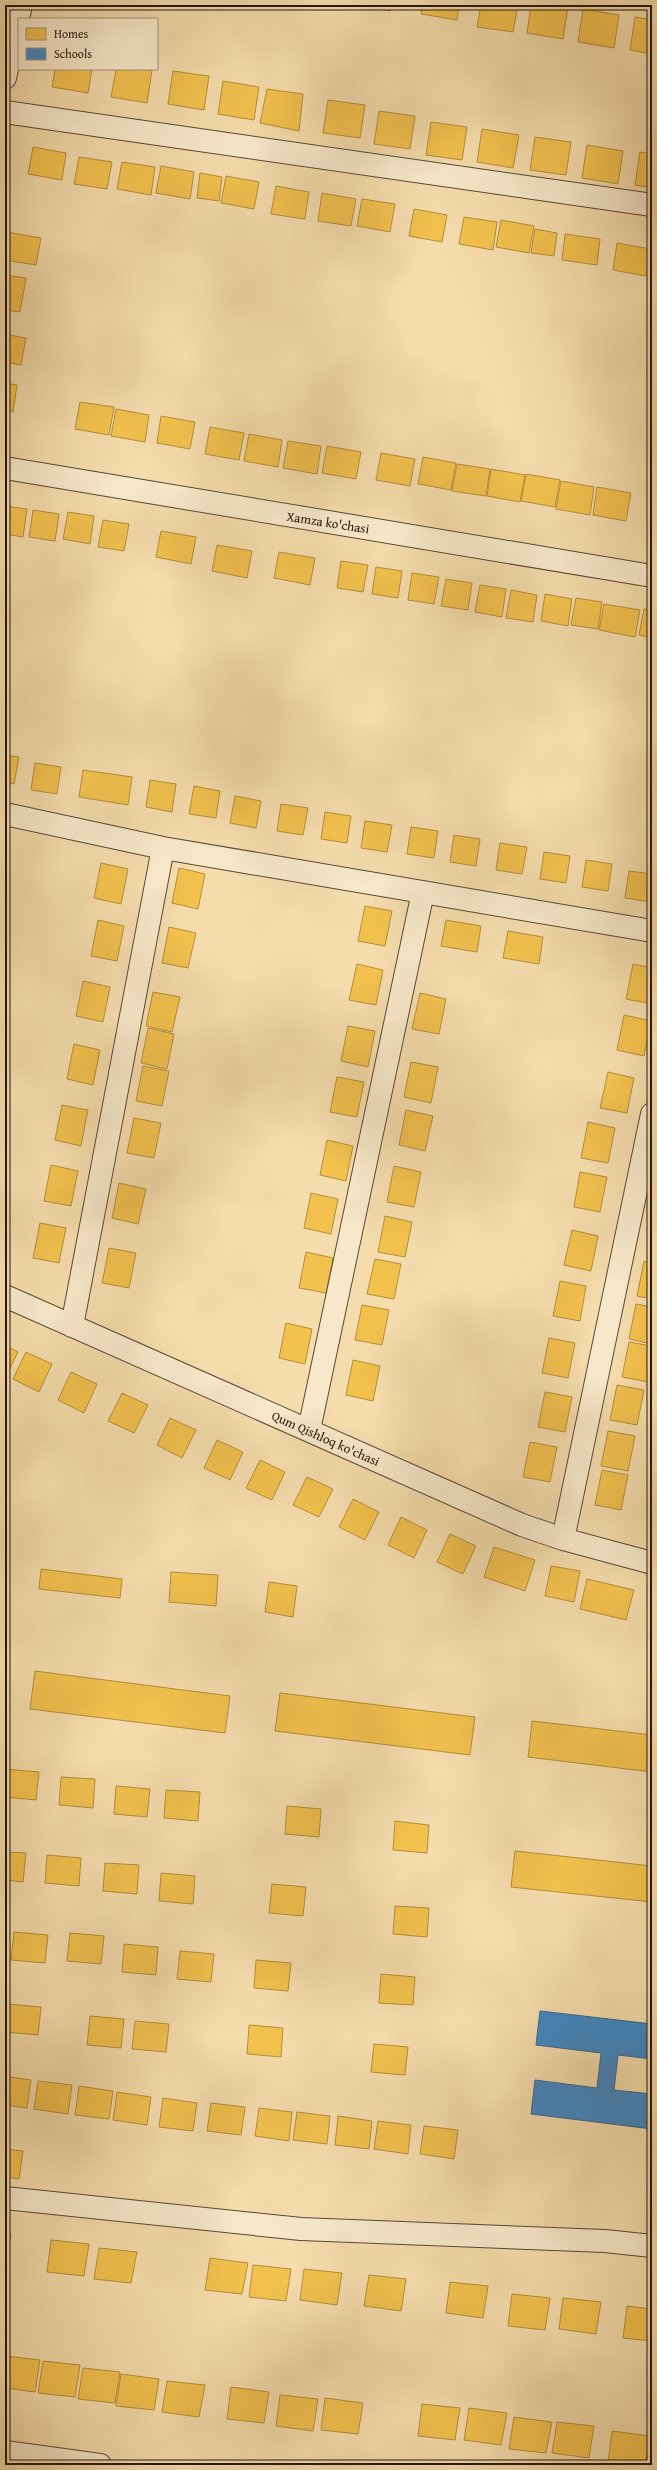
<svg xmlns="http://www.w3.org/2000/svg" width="657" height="2470" font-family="'Gentium Book Plus',serif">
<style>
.homes{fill:#f2c14e;stroke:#b48e3a}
.schools{fill:#3f88c5;stroke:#37668e}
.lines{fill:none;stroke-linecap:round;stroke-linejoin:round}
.minor-casing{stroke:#584835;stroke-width:24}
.minor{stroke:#f8e8c9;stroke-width:22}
.labels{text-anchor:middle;stroke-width:4;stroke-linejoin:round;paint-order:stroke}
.street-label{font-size:13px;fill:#24160d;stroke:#f8e8c9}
</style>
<rect width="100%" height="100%" fill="#f5dcac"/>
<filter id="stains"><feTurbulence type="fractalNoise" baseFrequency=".005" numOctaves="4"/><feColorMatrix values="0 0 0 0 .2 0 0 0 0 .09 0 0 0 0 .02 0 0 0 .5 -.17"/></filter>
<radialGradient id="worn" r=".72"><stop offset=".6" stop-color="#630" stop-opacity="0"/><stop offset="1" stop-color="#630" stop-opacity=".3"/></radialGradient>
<path class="homes" d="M354,5H391L390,11Z
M422,5H459L457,20L421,14Z
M481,5H518L513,32L477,27Z
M531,5L568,6L563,39L527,33Z
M583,9L619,15L614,48L578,42Z
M635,17L652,20V54L630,50Z
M55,69H92L88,93L52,87Z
M116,69L152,70L147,103L111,97Z
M173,71L209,76L204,110L168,104Z
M223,81L259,87L254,120L218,114Z
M267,89L303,94L299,131L260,123Z
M328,100L365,105L360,138L323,133Z
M379,111L415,116L410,149L374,144Z
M431,122L467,127L462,160L426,155Z
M482,129L519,135L513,168L477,162Z
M535,137L571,142L566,175L530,170Z
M587,145L623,151L618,184L582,178Z
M33,147L66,153L62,180L28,174Z
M640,152L652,154V188L635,185Z
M79,157L112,162L107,189L74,184Z
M122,162L155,167L151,195L117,189Z
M161,166L194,172L190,199L156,193Z
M200,173L222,177L219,201L197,198Z
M226,176L259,182L254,209L221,203Z
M276,186L309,192L305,219L271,214Z
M322,193L356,199L351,226L318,221Z
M362,199L395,204L390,232L357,226Z
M414,209L447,215L442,242L409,236Z
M464,217L497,222L493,250L459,244Z
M501,220L534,226L529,253L496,247Z
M535,229L557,233L554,256L531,253Z
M7,232L41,238L36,265L5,260Z
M565,234L600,239L597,265L562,260Z
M617,243L651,249L646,276L613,270Z
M5,275L26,278L20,312L5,310Z
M5,334L26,338L21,365L5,362Z
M5,383L17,385L13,412L5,410Z
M80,402L114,407L109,435L75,429Z
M116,409L149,415L145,442L111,436Z
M161,416L195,422L190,449L157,443Z
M210,427L244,433L239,460L205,454Z
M249,434L282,440L278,467L244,461Z
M288,441L321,446L317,474L283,468Z
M327,446L361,452L356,479L322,473Z
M381,453L415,459L410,486L376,480Z
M423,457L456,463L451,490L418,484Z
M457,464L490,469L486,496L452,491Z
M491,469L525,475L520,502L487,496Z
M526,474L560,480L555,507L521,501Z
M561,481L594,487L590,515L556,509Z
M597,487L631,493L626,521L593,515Z
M5,506L27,509L23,537L5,534Z
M33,510L59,514L55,541L29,537Z
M68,512L94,516L90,544L63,539Z
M103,520L129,524L124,551L98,547Z
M161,531L196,537L191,564L156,557Z
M217,545L252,551L247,578L212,571Z
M279,552L315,558L310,585L274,578Z
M341,561L368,565L363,592L337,588Z
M376,567L402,571L398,598L372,594Z
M412,573L439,577L434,604L408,600Z
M446,579L472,583L468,610L441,606Z
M480,585L506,589L502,617L475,612Z
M511,590L537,595L533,622L506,618Z
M545,594L572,599L568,626L541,621Z
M576,598L602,602L598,629L571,625Z
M604,604L640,610L635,637L599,630Z
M644,609L652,610V638L639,635Z
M5,755L19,757L14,784L5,782Z
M35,763L61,767L57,794L31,790Z
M83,770L132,777L128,805L79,797Z
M150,780L176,784L172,812L146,807Z
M194,786L220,791L216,818L189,814Z
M235,796L261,801L256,828L230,823Z
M281,804L308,808L303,835L277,831Z
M325,812L351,816L347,843L321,839Z
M365,821L392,825L387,852L361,848Z
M411,827L438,831L434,858L407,854Z
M454,835L480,839L476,866L450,862Z
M500,843L527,847L522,874L496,870Z
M544,852L570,856L566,883L540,879Z
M586,860L612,864L608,891L582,887Z
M101,863L128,869L121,904L94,898Z
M179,868L205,874L198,909L172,903Z
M629,871L652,874L651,902L625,898Z
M365,906L392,911L385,946L358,941Z
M98,920L124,926L117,961L91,956Z
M446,920L481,926L477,952L441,946Z
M169,927L196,933L188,968L162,963Z
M508,931L543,937L539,964L503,958Z
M357,964L383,970L376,1005L349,1000Z
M633,964L652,968V1004L626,999Z
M83,981L110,987L103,1022L76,1016Z
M153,992L180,997L172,1032L146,1026Z
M420,993L446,999L439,1034L412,1029Z
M624,1015L651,1021L644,1056L617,1050Z
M348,1026L375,1031L368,1067L341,1061Z
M148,1028L174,1034L167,1069L141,1063Z
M74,1044L100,1050L93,1085L67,1079Z
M411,1062L438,1067L431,1103L404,1097Z
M143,1066L169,1071L162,1106L136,1101Z
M608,1072L634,1078L627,1113L600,1108Z
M337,1077L364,1082L357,1117L330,1112Z
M62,1105L88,1110L81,1146L55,1140Z
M406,1110L433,1116L425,1151L399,1145Z
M134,1118L161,1123L154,1158L127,1153Z
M588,1122L615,1128L608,1163L581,1158Z
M327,1140L353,1146L346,1181L320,1175Z
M51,1165L78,1171L71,1206L44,1201Z
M394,1166L421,1172L414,1207L387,1202Z
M580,1172L607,1177L600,1212L574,1207Z
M119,1183L146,1189L138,1224L112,1218Z
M311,1193L338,1199L331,1234L304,1228Z
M385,1216L412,1222L405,1257L378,1252Z
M40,1223L66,1228L59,1263L33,1258Z
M572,1230L598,1236L591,1271L564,1265Z
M109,1248L136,1253L129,1288L102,1283Z
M306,1252L333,1258L326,1293L299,1288Z
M375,1259L401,1264L394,1299L367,1294Z
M644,1261L652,1263V1299L637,1296Z
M560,1281L586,1286L580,1321L553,1316Z
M636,1304L652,1307V1344L629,1339Z
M362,1305L389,1310L382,1345L355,1340Z
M286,1323L312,1329L305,1364L279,1358Z
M549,1338L575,1343L568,1378L542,1373Z
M629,1342L652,1346V1363L648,1382L622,1377Z
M5,1345L18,1352L5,1379Z
M26,1352L52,1364L39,1392L13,1379Z
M353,1360L380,1366L373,1401L346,1395Z
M71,1372L97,1384L84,1413L58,1400Z
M617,1385L644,1390L637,1425L610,1420Z
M545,1392L572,1397L565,1432L538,1427Z
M122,1393L148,1405L134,1433L108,1421Z
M170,1418L196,1430L182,1458L157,1445Z
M608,1431L635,1436L628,1471L601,1466Z
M217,1440L243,1452L230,1480L204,1468Z
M530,1442L557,1447L550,1482L523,1477Z
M260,1460L285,1472L272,1500L246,1488Z
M602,1470L628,1475L621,1510L595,1505Z
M307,1477L333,1489L319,1517L293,1505Z
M353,1499L379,1512L365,1540L339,1527Z
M401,1517L427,1530L414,1558L388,1545Z
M450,1534L476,1546L463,1574L437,1562Z
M494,1547L535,1560L525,1591L484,1577Z
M551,1566L580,1571L574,1602L545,1596Z
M41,1569L122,1579L120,1598L39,1589Z
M171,1572L218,1575L216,1606L169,1602Z
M587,1579L634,1590L626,1620L580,1609Z
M269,1582L297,1586L293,1617L265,1612Z
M35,1671L230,1696L225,1733L30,1709Z
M280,1693L475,1717L470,1755L275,1731Z
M532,1721L652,1735V1772L528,1757Z
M5,1769L39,1772L36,1800L5,1797Z
M61,1777L95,1779L93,1808L59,1805Z
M116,1786L150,1789L147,1817L114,1814Z
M166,1790L200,1792L198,1821L164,1818Z
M287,1806L321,1809L319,1837L285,1834Z
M395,1821L429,1825L427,1853L393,1850Z
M515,1851L652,1866V1902L511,1887Z
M5,1852L26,1853L23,1882L5,1880Z
M47,1855L81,1858L79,1886L45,1883Z
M105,1863L139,1865L137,1894L103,1891Z
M161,1873L195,1876L193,1904L159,1901Z
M272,1884L306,1887L303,1916L269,1913Z
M395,1906L429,1908L427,1937L393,1934Z
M14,1932L48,1935L45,1963L11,1960Z
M70,1933L104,1936L101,1964L67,1961Z
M124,1944L158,1947L156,1975L122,1972Z
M180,1951L214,1954L211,1982L177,1979Z
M256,1960L291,1963L288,1991L254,1988Z
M381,1974L415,1977L413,2005L379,2003Z
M7,2004L41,2007L38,2035L5,2032Z
M90,2016L124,2019L121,2048L87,2045Z
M135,2021L169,2024L166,2052L132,2049Z
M249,2025L283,2028L281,2057L247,2054Z
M374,2044L408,2047L405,2075L371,2072Z
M5,2076L31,2080L27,2108L5,2105Z
M38,2081L72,2085L68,2114L34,2109Z
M79,2086L113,2091L109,2119L75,2115Z
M117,2092L151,2097L147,2125L113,2120Z
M163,2098L197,2103L193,2131L159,2127Z
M211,2103L245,2107L241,2135L207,2131Z
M259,2108L292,2112L289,2141L255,2136Z
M297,2112L330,2116L327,2144L293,2140Z
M338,2116L372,2121L369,2149L335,2145Z
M378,2121L411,2125L408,2154L374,2149Z
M424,2126L458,2130L454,2159L420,2154Z
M5,2149L23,2151L19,2179L5,2177Z
M5,2233L11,2234L6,2266H5Z
M51,2240L89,2244L84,2276L47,2272Z
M99,2248L137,2252L131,2283L94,2279Z
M210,2258L248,2263L242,2294L205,2290Z
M253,2265L291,2269L286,2301L249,2297Z
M304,2269L342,2273L337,2305L300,2300Z
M369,2275L406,2279L401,2311L364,2306Z
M450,2282L488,2286L483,2318L446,2313Z
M512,2294L550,2298L545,2330L508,2326Z
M563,2298L601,2302L596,2334L559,2329Z
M627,2306L652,2309V2341L623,2338Z
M5,2356L40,2360L35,2392L5,2388Z
M43,2361L80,2365L75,2397L38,2393Z
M83,2368L120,2372L115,2403L78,2399Z
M121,2374L159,2379L154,2410L116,2406Z
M167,2381L205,2385L199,2417L162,2412Z
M231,2387L269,2392L264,2423L227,2419Z
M280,2395L318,2399L313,2431L276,2426Z
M325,2398L363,2403L358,2434L321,2430Z
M422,2404L460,2408L455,2440L418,2436Z
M469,2408L507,2413L501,2445L464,2440Z
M514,2417L552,2422L546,2453L509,2449Z
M557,2422L594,2426L589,2458L552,2453Z
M612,2431L650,2436L645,2465L608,2463Z"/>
<path class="schools" d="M540,2011L652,2024V2059L618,2055L614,2090L652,2094V2129L531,2114L535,2080L597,2088L601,2053L536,2045Z"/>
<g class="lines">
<defs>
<path id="minor" d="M5,78L21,5
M5,112L652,205
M5,468L652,576
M5,814L163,848L652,931
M5,1296L522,1525L563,1539L652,1563
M72,1326L163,848
M309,1430L423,892
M563,1539L652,1114
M5,2198L301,2229L605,2241L652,2246
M5,2452L100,2465"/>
</defs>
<use href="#minor" class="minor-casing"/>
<use href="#minor" class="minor"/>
</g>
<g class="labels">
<g class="street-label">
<text transform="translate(328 522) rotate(9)" y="5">Xamza ko'chasi</text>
<text transform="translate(326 1438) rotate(24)" y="5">Qum Qishloq ko'chasi</text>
</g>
</g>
<rect width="657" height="2470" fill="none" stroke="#f5dcac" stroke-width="20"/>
<rect x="6" y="6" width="645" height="2458" fill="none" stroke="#24160d" stroke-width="2"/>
<rect x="10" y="10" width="637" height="2450" fill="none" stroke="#24160d"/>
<rect x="18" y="18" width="140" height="52" fill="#f8e8c9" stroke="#a3947e"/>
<rect x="26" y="28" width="20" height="12" fill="#f2c14e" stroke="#a3947e"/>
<text x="54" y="38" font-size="12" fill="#24160d">Homes</text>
<rect x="26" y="48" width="20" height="12" fill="#3f88c5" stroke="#a3947e"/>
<text x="54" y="58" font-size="12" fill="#24160d">Schools</text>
<rect width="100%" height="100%" filter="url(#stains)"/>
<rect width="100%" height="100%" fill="url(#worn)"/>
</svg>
